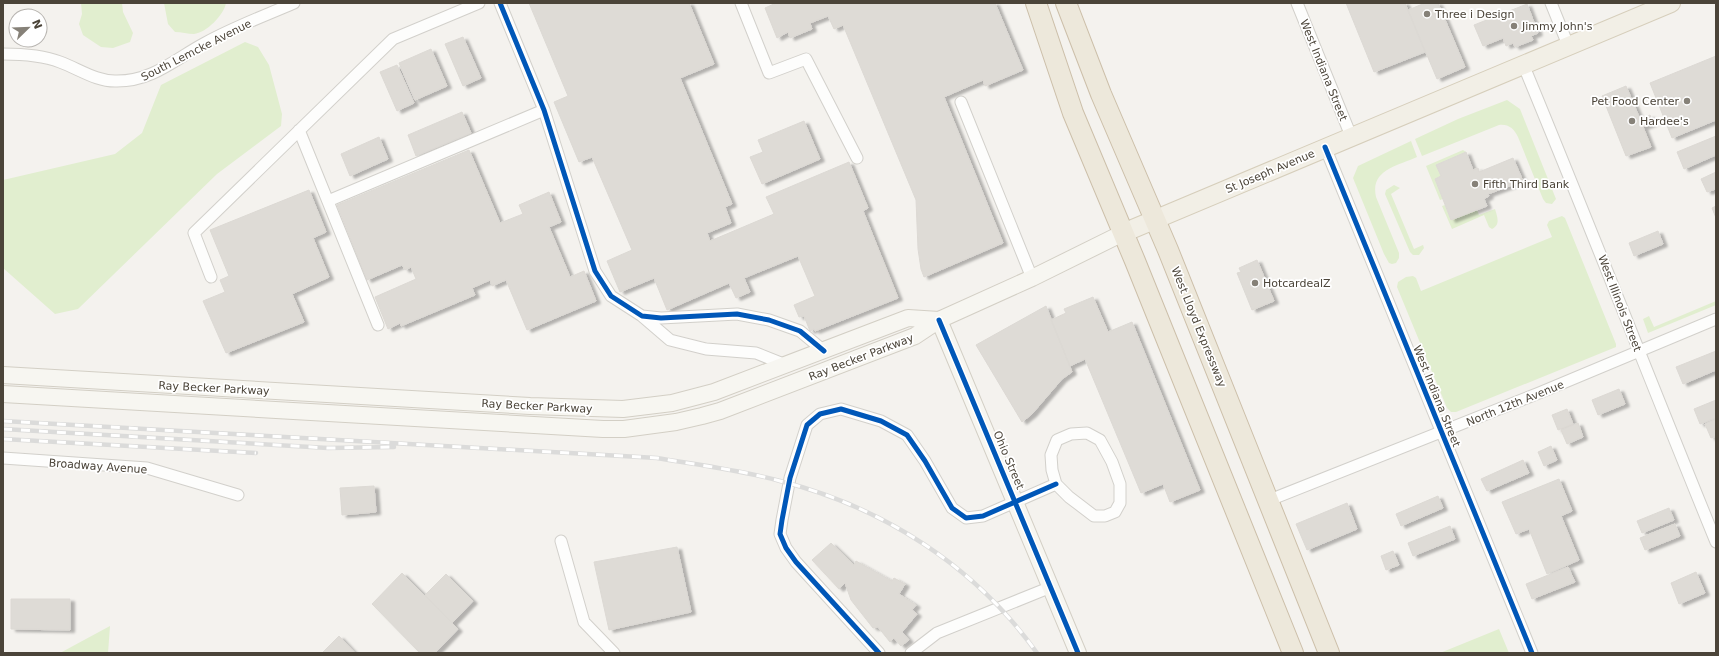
<svg xmlns="http://www.w3.org/2000/svg" width="1719" height="656" font-family="'DejaVu Sans',sans-serif">
<style>
.green{fill:#e1eecf}
.building{fill:#dedbd6;stroke:#dcd9d4;filter:url(#shadow)}
.lines{fill:none;stroke-linecap:round;stroke-linejoin:round}
.street-casing{stroke:#d2d0cb;stroke-width:13}
.secondary-casing{stroke:#d3cfc5;stroke-width:18}
.primary-casing{stroke:#d6cebb;stroke-width:20}
.highway-casing{stroke:#ccbfa9;stroke-width:22}
.street{stroke:#fdfdfc;stroke-width:11}
.secondary{stroke:#f7f6f1;stroke-width:16}
.primary{stroke:#f2efe6;stroke-width:18}
.highway{stroke:#ede8db;stroke-width:20}
.rail-casing{stroke:#dbdbda;stroke-width:4.5}
.rail{stroke:#fff;stroke-width:3;stroke-dasharray:9;stroke-linecap:butt}
.cycleway-casing{stroke:#fff;stroke-width:8}
.cycleway{stroke:#0057b8;stroke-width:5}
.poi-dot{fill:#868178;stroke:#fff;stroke-width:1.5}
.labels{text-anchor:middle;stroke-width:3.5;stroke-linejoin:round;paint-order:stroke}
.poi-label{font-size:11px;fill:#4b4439;stroke:#fff;text-anchor:start}
.street-label{font-size:11px;fill:#4b4439;stroke:#fff}
</style>
<defs>
<filter id="shadow"><feDropShadow dx="4.5" dy="2.5" stdDeviation="1" flood-color="#0004"/></filter>
</defs>
<rect width="100%" height="100%" fill="#f4f2ee"/>
<path class="green" d="M81,3H122L123,12L133,33L130,42L113,48L101,47L83,35L79,24L82,14Z
M164,3H226C224,15 206,33 194,34C188,34 181,32 175,32L168,24Z
M245,42L258,47L269,65L282,114L281,126L217,174L78,309L55,314L3,268V180L115,154L142,133L161,85Z
M1507,100L1520,109L1556,199L1552,204L1546,203L1543,199L1518,137C1514,129 1509,124 1499,125L1422,156L1415,139L1458,119Z
M1411,141L1417,157C1397,166 1370,170 1376,197L1399,253V258L1396,263L1392,264L1389,263L1384,254L1353,178L1358,166Z
M1463,150L1466,152L1436,165L1441,176L1435,179L1443,199L1440,200L1426,166Z
M1394,185L1400,188L1391,194L1414,249L1423,245L1424,248L1419,255H1413L1410,252L1385,194L1386,190Z
M1445,205L1451,220L1477,210L1479,215L1495,209C1497,216 1501,225 1492,229L1489,227L1484,215L1452,229L1442,206Z
M1562,216L1565,218L1616,344V347L1456,412H1451L1447,408L1397,287L1398,282L1406,277L1413,276L1416,278L1421,291L1552,237L1547,225L1549,221Z
M1716,301V305L1648,333L1643,319L1649,316L1654,327Z
M110,626L108,653H60Z
M1499,629L1509,653H1440Z"/>
<path class="building" d="M529,3H689L714,64L680,78L732,204L725,207L731,223L707,233L710,241L774,214L766,197L849,162L868,208L863,211L898,298L815,331L814,329L810,331L804,316L799,317L794,305L815,296L798,256L744,278L750,292L736,298L729,283L667,310L654,278L620,292L607,261L632,250L592,157L579,162L554,102L568,96Z
M776,3H995L1023,70L985,86L983,80L944,97L1003,243L924,277L921,269L918,249L916,200L843,25L834,29L828,16L810,23L812,29L790,38L788,32L777,38L765,8Z
M1346,3H1405L1425,52L1374,72Z
M1425,3H1438L1465,67L1437,79L1408,10Z
M1527,4L1538,33L1531,36L1533,40L1515,47L1513,43L1506,46L1503,38L1483,46L1474,25Z
M463,37L481,78L463,86L445,44Z
M431,49L447,86L415,100L399,63Z
M1716,56V120L1672,138L1650,83Z
M397,65L414,103L397,111L380,72Z
M1626,86L1640,119L1650,115L1653,123L1643,127L1651,147L1626,156L1602,96Z
M462,112L471,133L416,156L408,135Z
M804,121L820,159L762,184L750,157L763,152L758,140Z
M1716,136V155L1684,169L1677,152Z
M379,137L388,159L350,176L341,154Z
M469,150L500,223L523,214L519,205L549,192L561,222L549,227L570,277L584,271L596,301L527,330L506,280L492,286L490,280L472,288L475,295L401,326L400,323L388,329L375,297L416,279L411,267L405,270L402,265L367,280L337,205Z
M1466,152L1473,170L1478,168L1479,172L1513,158L1523,181L1488,194L1489,196L1484,199L1487,206L1451,220L1435,179L1441,176L1436,165Z
M1716,172V189L1707,192L1701,179Z
M309,190L326,232L313,238L329,277L292,294L304,322L226,353L203,301L225,292L220,280L229,276L210,230Z
M1716,206V218L1712,208Z
M1658,231L1663,244L1634,256L1629,243Z
M1257,260L1274,301L1252,310L1237,273L1241,272L1239,268Z
M1093,297L1108,332L1132,322L1200,490L1170,502L1163,484L1141,493L1085,359L1070,366L1051,320L1066,313L1064,309Z
M1046,306L1072,372L1062,379L1032,414L1022,422L976,345Z
M1716,351V370L1683,384L1676,367Z
M1619,389L1625,404L1598,415L1592,400Z
M1716,400V418L1700,424L1694,409Z
M1567,409L1573,424L1558,430L1552,415Z
M1716,419V436L1711,438L1705,424Z
M1578,423L1583,437L1567,444L1561,430Z
M1551,446L1557,460L1544,466L1538,452Z
M1523,460L1529,473L1487,491L1481,479Z
M1559,479L1572,511L1561,516L1579,560L1547,574L1529,529L1516,534L1502,502Z
M374,486L376,512L342,515L340,488Z
M1438,496L1443,508L1401,526L1396,514Z
M1347,503L1357,529L1307,550L1296,524Z
M1669,508L1674,520L1642,533L1637,521Z
M1675,524L1680,536L1645,550L1640,538Z
M1450,526L1455,539L1413,556L1408,543Z
M831,543L854,565L856,561L892,581L894,578L905,584L899,594L916,605L912,610L917,614L902,632L909,640L901,646L894,638L890,642L878,627L873,628L851,600L845,583L839,589L812,560Z
M677,547L691,612L609,630L594,562Z
M1393,551L1399,565L1386,570L1381,556Z
M1568,567L1575,582L1532,599L1526,584Z
M1696,572L1705,593L1679,604L1671,583Z
M402,573L458,629L435,653H420L372,604Z
M446,574L473,601L452,623L425,595Z
M11,599H70V630L11,629Z
M339,636L355,653H322Z"/>
<g class="lines">
<defs>
<path id="street" d="M500,3L544,110L595,271L611,296L642,316L661,318L737,314L769,320L800,331L824,351
M741,3L769,73L806,59L857,158
M1297,3L1351,136
M1551,3L1568,45
M3,54C22,54 42,55 60,62C79,69 97,82 117,81C153,81 175,59 205,43C234,27 264,16 294,3
M1523,64C1589,223 1651,383 1716,542
M961,102L1032,278
M299,130L378,325
M1325,147L1532,653
M328,201L544,110
M211,277L194,233L393,39L479,3
M642,316L670,340L706,349L756,353L786,365
M1087,433L1100,440L1112,462L1120,484V503L1115,512L1105,516H1094L1069,497L1056,484L1052,470L1051,455L1057,440L1071,434Z
M3,458L147,468L238,495
M1267,501L1539,393L1716,319
M561,541L584,622L614,653
M879,653L796,562L786,548L780,534L782,520L790,478L807,425L820,414L841,409L881,421L907,435L925,461L952,508L966,518L983,516L1056,484
M911,653L937,633L1051,587"/>
<path id="secondary" d="M939,320L1078,653
M3,375L530,406L623,409L672,403L714,392L908,318L939,320
M3,394L603,429H624L676,422L702,416L720,411L915,336L939,320L1032,278L1123,233"/>
<path id="primary" d="M1123,233L1671,3"/>
<path id="highway" d="M1036,3L1073,113L1135,261L1293,653
M1066,3L1101,94L1168,250L1329,653"/>
</defs>
<use href="#street" class="street-casing"/>
<use href="#secondary" class="secondary-casing"/>
<use href="#primary" class="primary-casing"/>
<use href="#highway" class="highway-casing"/>
<use href="#street" class="street"/>
<use href="#secondary" class="secondary"/>
<use href="#primary" class="primary"/>
<use href="#highway" class="highway"/>
<defs>
<path id="rail" d="M3,421L657,458C698,465 740,470 780,481C883,507 975,566 1037,653
M3,429L328,448L394,447
M3,439L256,453"/>
</defs>
<use href="#rail" class="rail-casing"/>
<use href="#rail" class="rail"/>
<defs>
<path id="cycleway" d="M500,3L544,110L595,271L611,296L642,316L661,318L737,314L769,320L800,331L824,351
M1325,147L1532,653
M939,320L1078,653
M879,653L796,562L786,548L780,534L782,520L790,478L807,425L820,414L841,409L881,421L907,435L925,461L952,508L966,518L983,516L1056,484"/>
</defs>
<use href="#cycleway" class="cycleway-casing"/>
<use href="#cycleway" class="cycleway"/>
</g>
<g class="poi-dot">
<circle cx="1427" cy="14" r="4"/>
<circle cx="1514" cy="26" r="4"/>
<circle cx="1687" cy="101" r="4"/>
<circle cx="1632" cy="121" r="4"/>
<circle cx="1475" cy="184" r="4"/>
<circle cx="1255" cy="283" r="4"/>
</g>
<g class="labels">
<g class="poi-label">
<text x="1435" y="18">Three i Design</text>
<text x="1522" y="30">Jimmy John's</text>
<text x="1679" y="105" text-anchor="end">Pet Food Center</text>
<text x="1640" y="125">Hardee's</text>
<text x="1483" y="188">Fifth Third Bank</text>
<text x="1263" y="287">HotcardealZ</text>
</g>
<g class="street-label">
<text transform="translate(196 50) rotate(-27)" y="4">South Lemcke Avenue</text>
<text transform="translate(1324 70) rotate(68)" y="4">West Indiana Street</text>
<text transform="translate(1270 171) rotate(-23)" y="4">St Joseph Avenue</text>
<text transform="translate(1620 303) rotate(69)" y="4">West Illinois Street</text>
<text transform="translate(1199 327) rotate(68)" y="4">West Lloyd Expressway</text>
<text transform="translate(861 357) rotate(-21)" y="4">Ray Becker Parkway</text>
<text transform="translate(214 388) rotate(3)" y="4">Ray Becker Parkway</text>
<text transform="translate(1437 396) rotate(68)" y="4">West Indiana Street</text>
<text transform="translate(1515 403) rotate(-22)" y="4">North 12th Avenue</text>
<text transform="translate(537 406) rotate(3)" y="4">Ray Becker Parkway</text>
<text transform="translate(1009 460) rotate(67)" y="4">Ohio Street</text>
<text transform="translate(98 466) rotate(4)" y="4">Broadway Avenue</text>
</g>
</g>
<rect width="1719" height="656" fill="none" stroke="#4b4439" stroke-width="8"/>
<g transform="translate(28 28) rotate(67)"><circle r="19" fill="#ffffff" stroke="#b7b4b0"/>
<path d="M0-3L7 15L0 10L-7 15Z" fill="#868178"/>
<text y="-6" font-size="11" font-weight="bold" text-anchor="middle" fill="#4b4439">N</text>
</g>
</svg>
